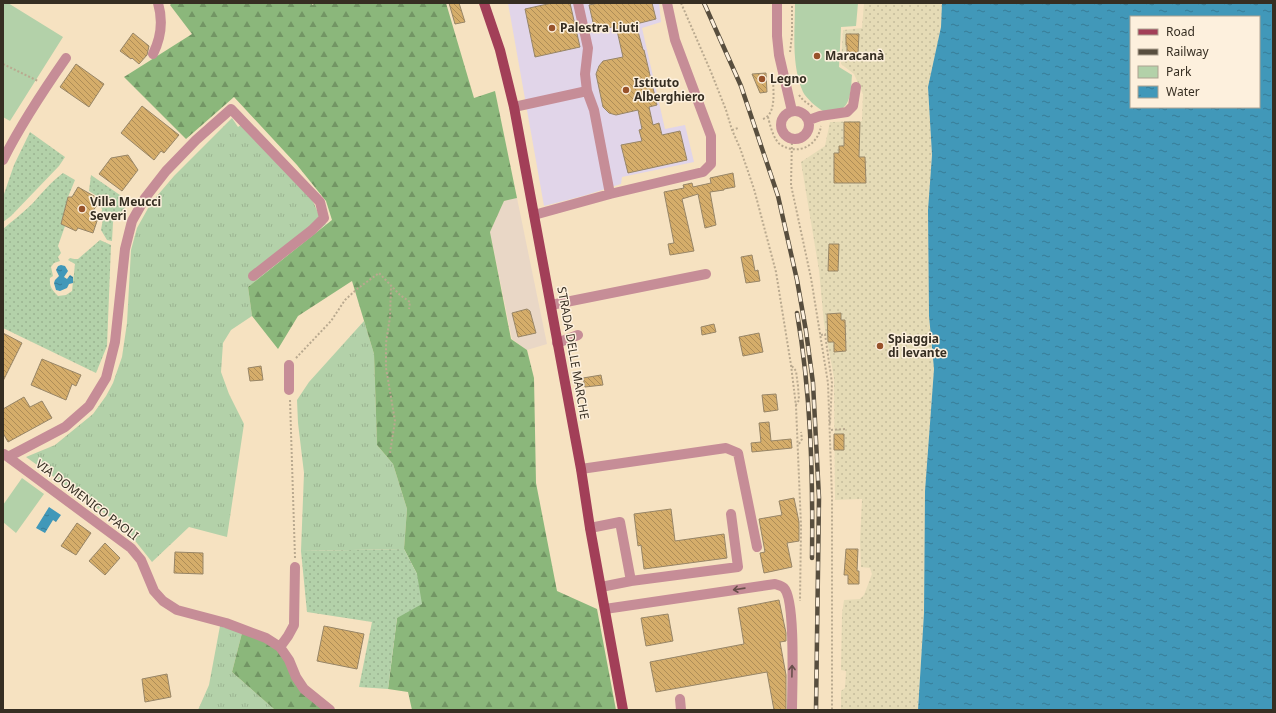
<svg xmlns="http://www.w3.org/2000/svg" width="1276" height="713" font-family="'Noto Sans',sans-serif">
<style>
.commercial{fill:#e9d7c6}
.education{fill:#e1d5e9}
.grass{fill:url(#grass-tufts)}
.forest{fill:url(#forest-firs)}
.sand{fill:url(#sand-dots)}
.park{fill:#b3d1a9}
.garden{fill:url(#garden-dots)}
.water{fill:url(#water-ripples);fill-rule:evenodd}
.building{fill:url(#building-back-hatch);stroke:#978567}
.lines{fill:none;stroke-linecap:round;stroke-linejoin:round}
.path{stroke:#b9a98f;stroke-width:2;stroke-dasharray:2 2;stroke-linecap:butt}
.minor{stroke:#c68d97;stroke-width:10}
.major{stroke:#a23f58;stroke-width:10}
.rail-casing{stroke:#584e3e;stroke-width:4.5}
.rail{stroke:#fdf0dd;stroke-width:3;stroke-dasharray:9;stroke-linecap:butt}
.oneway{stroke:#684f4b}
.poi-dot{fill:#98522b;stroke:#fdf0dd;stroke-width:1.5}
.labels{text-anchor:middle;stroke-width:3;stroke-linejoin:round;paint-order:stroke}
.poi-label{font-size:12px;font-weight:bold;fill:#362e22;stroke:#fdf0dd;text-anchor:start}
.street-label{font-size:12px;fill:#362e22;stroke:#fdf0dd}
</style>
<defs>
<pattern id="grass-tufts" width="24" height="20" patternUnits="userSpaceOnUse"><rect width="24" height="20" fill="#b3d1a9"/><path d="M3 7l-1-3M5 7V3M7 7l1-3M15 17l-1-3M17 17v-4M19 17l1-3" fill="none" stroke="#9bb491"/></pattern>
<pattern id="forest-firs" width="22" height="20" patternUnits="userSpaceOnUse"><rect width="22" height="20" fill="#8bb77b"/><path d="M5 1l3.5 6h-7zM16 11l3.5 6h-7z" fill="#729564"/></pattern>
<pattern id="sand-dots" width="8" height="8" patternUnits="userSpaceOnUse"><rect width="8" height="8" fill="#e5dbb6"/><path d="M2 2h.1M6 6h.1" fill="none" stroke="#c5bc9c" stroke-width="1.8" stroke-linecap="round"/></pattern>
<pattern id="garden-dots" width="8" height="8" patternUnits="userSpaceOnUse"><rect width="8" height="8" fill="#b3d1a9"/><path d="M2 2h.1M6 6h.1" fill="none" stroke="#9bb491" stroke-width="1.8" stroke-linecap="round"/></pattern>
<pattern id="water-ripples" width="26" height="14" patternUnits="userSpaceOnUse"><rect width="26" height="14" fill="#4198b9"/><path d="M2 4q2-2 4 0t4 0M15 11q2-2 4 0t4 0" fill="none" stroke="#377c96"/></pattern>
<pattern id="building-back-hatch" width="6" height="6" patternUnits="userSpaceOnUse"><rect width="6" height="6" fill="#d5ad6a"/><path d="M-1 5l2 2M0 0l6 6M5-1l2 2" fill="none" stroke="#ae8d57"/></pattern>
</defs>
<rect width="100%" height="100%" fill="#f6e2c1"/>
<path class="commercial" d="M517,198L547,344L527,350L512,339L490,232L504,201Z"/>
<path class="education" d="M508,3H659L661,22L642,28L665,129L685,125L694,162L622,177L621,184L583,196L544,206Z"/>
<path class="grass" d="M232,118L238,127L242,124L311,197L320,217L326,224L248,287L252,316L231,330L223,343L221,372L229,394L244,424L227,537L189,527L152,562L125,528L26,457L55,445L93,414L106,396L113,383L122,357L127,323L131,250L137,228L151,203L174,176Z
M364,321L374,354L377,445L393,464L407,509L404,549L301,551L304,473L298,423L297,400L309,382Z
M220,626L242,633L232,672L275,710H198L209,685Z"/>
<path class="forest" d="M172,3H310L313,5L314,3H446L474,98L495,91L517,198L504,201L490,232L511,339L527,350L534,378L536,483L557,591L597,609L616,710H412L408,692L388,689L397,618L417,574L404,549L407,509L393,464L377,445L374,354L352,281L298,316L278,349L252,316L248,287L332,220L326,201L297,165L234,97L186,139L124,77L192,34L170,5Z
M242,633L267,642L282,654L326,710H275L232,672Z"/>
<path class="sand" d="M864,3H942L941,27L928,87L932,155L928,210L929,316L934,369L925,491L924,613L918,710H841V691L845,688L846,671L841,670L842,614L844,600L860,599L864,595L872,574L870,568L861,567L860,541L862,499L835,500L834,378L824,323L819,270L801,162L825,146L830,122L862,121L863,94L854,74L841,64L843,30L862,28Z"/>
<path class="park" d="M3,3H8L63,37L10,121L3,117Z
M795,3H858L856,26L841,27L839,67L852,75C851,85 852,106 839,110C834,112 828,111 823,111C817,108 806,98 803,92C791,65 795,32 795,3Z
M22,478L44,494L16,533L3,522V505Z"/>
<path class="garden" d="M30,132L65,157L59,166L11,216L3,222V197L14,165Z
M63,173L75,180L68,197L61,224L65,226L58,246L61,253L58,257L60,261L54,263L51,267L53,276L50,278C49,286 52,290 58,296L66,295L72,291L75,264L68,260L70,258L74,259H78L100,240L111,245L107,346L96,373L3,328V229C12,221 23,213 32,204C42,193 51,182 63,173Z
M91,175L130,202L113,222L112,241L107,240L101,230L103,219L101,217L102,209L100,206L103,200L89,191Z
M404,549L417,574L422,604L397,618L388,689L359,687L372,622L307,612L301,551Z"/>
<path class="water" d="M942,3H1273V710H918L924,613L925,491L934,369L929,316L928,210L932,155L928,87L941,27ZM1131,17H1259V107H1131Z
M61,265L65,266L68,271L64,277L67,279L70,275L73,277V283L69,284L67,288L60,291L56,290L54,283L55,280L59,276L56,270L58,266Z
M49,507L61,515L56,522L53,520L45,533L36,528Z"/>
<path class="building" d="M449,3H459L465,22L455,24Z
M552,3H570L580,47L535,57L525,9Z
M599,3H652L656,19L636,24L643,50H644L657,105L649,107L653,125L659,123L662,135L680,131L687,160L628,173L621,145L642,141L639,130L642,129L638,110L616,115L609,113L603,107L596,74L599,66L603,61L623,57L616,26L595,31L589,5Z
M133,33L149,46L147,55L139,64L132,58L131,59L120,51Z
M846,34H859L858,53L847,52V45H846Z
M76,64L104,84L89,107L60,87Z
M766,73L767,92L760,93L752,74Z
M142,106L179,135L164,153L161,151L154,160L121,133Z
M844,122H860L859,157H865L866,183H834V153H839V146H844Z
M128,155L138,170L122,191L99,174L111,158Z
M733,173L735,187L724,189V190L710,192L716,225L705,228L698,194L682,199L694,251L670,255L668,244L674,243L664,192L684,188L683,185L692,183L693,187L711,183L710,178Z
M78,187L101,200L92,212L99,215L93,233L78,228L76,231L61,224L68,197H72Z
M829,244H839L838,271H828Z
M752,255L755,271L758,270L760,281L746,283L741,257Z
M527,309L530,311L536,333L518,337L512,313Z
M841,313V320H845L846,351L834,352V342H828L827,314Z
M714,324L716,332L702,335L701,327Z
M3,333L22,343L3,381Z
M759,333L763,352L743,356L739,337Z
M42,359L81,375L76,386L72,384L66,400L31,385Z
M261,366L263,380L250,381L248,368Z
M601,375L603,385L585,387L583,378Z
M776,394L778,410L764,412L762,395Z
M24,397L30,407L42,401L52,418L8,442L3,433V409Z
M769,422L771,441L791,439L792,448L752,452L751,443L761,442L759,423Z
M834,434H844V450H834Z
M794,498L799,522V541L787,543L792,567L764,573L760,553L765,552L759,519L782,515L779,501Z
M671,509L675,541L724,534L727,558L644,569L641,545L638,546L634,514Z
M77,523L91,533L76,555L61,546Z
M105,543L120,558L105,575L89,561Z
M846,549H858L857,571H859V584H848V575H844Z
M175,552L203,553V574L174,573Z
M779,600L786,633V641L780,642L786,675V710H774L767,672L656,692L650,662L744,644L738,608Z
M668,614L673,641L646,646L641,618Z
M324,626L364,634L357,669L317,661Z
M167,674L171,697L145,702L142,679Z"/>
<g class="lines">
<path class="path" d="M681,3L711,72L726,110L732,130L740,148L754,189L776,272L791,365L796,406L801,526L800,601
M790,52L792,35V3
M3,64L38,81
M799,95L803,100L814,108
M768,117C770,125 774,141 781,145C799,156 818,145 821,126
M763,119C777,114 773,90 773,77
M732,130L738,128
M792,139L791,185L811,278L828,383L832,497V710
M821,335L825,334L832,383L830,424
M296,358L331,321L345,300L357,289L379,273L400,295L410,302L409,309
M792,366L796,371L798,386L799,400L796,405
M290,400L295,558
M831,430L846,429
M799,444L802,439L801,432
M390,453L395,421L386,368V343L390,317L391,286"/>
<path class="minor" d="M578,3L588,48L585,74L587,91L594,110L610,194
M777,3V36L779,55L792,111
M153,54C161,38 163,20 158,3
M514,107L587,91
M781 125a14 14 0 1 1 28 0a14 14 0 1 1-28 0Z
M809,120L820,116L847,112L853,106L856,87
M3,160C21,124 43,91 66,58
M534,215L610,194L703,172L711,164V136L675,40L667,3
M551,305L706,274
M557,343L578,335
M289,365V390
M4,454L131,548L141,560L154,591L163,601L177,610L226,623L266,638L280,647L289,660L296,677L304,689L330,710
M8,457L65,427L89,406L106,378L115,342L125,249L132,221L145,198L166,171L196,140L231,109L320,202L324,218L312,230L253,276
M581,469L726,448L738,453L757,547
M590,528L620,522L631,581
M601,587L631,581L738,567L731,514
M605,609L775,584C778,585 782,586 784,588C796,600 792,690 792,710
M280,647L288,636L294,625L295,567
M680,699L681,710"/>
<path class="major" d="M484,3L500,50L514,107L581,469L590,528L623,710"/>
<defs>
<path id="rail" d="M704,3L741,86L778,196L797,280L806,331L813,383L819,498L816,710
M797,313C811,393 813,476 812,558"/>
</defs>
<use href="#rail" class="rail-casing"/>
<use href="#rail" class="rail"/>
</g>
<defs><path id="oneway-shaft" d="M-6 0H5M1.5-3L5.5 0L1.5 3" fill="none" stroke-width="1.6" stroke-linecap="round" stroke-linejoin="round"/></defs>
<g class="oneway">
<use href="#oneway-shaft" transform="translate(739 589) rotate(172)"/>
<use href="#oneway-shaft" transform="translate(792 671) rotate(-89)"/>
</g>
<g class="poi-dot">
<circle cx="552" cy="28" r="4"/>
<circle cx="817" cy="56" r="4"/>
<circle cx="762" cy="79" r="4"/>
<circle cx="626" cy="90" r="4"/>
<circle cx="82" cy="209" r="4"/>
<circle cx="880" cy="346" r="4"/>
</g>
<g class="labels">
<g class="poi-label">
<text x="560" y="32">Palestra Liuti</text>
<text x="825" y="60">Maracanà</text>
<text x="770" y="83">Legno</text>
<text x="634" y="87">Istituto<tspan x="634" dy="14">Alberghiero</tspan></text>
<text x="90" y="206">Villa Meucci<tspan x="90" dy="14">Severi</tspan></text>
<text x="888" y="343">Spiaggia<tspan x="888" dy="14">di levante</tspan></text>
</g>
<g class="street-label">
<text transform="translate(573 353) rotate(80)" y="4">STRADA DELLE MARCHE</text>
<text transform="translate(87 500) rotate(37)" y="4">VIA DOMENICO PAOLI</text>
</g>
</g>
<rect width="1276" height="713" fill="none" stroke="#362e22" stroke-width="8"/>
<rect x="1130" y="16" width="130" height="92" fill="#fdf0dd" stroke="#ada292"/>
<rect x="1138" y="29" width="20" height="6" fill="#a23f58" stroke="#ada292"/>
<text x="1166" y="36" font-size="12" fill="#362e22">Road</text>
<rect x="1138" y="49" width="20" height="6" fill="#584e3e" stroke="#ada292"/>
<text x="1166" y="56" font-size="12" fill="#362e22">Railway</text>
<rect x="1138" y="66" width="20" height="12" fill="#b3d1a9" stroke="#ada292"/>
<text x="1166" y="76" font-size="12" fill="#362e22">Park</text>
<rect x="1138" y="86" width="20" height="12" fill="url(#water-ripples)" stroke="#ada292"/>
<text x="1166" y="96" font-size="12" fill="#362e22">Water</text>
</svg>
